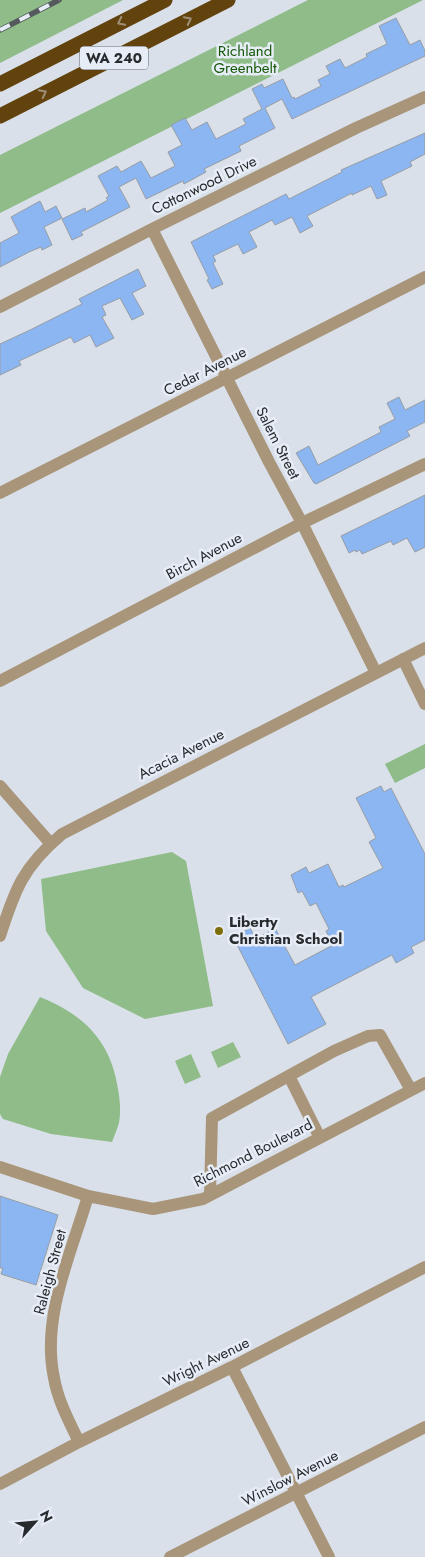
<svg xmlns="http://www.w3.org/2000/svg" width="425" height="1557" font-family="Jost,sans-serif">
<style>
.green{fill:#8fbc88}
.building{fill:#8bb6f2;stroke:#979da5}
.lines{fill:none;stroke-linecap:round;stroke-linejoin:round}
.minor{stroke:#a9957a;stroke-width:12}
.highway{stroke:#62420d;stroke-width:15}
.rail-casing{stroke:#55595e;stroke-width:5.5}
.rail{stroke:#e7edf6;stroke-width:4;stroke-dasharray:11;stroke-linecap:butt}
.oneway{stroke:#9e8f76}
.poi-dot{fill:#7e6e0a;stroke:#e7edf6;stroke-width:2}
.labels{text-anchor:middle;stroke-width:5;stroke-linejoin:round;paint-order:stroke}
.shield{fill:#e7edf6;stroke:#61656a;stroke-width:1}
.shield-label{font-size:14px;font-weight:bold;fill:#282b2e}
.park-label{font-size:15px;fill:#135704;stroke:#e7edf6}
.street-label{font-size:15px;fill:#282b2e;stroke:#e7edf6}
.poi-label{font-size:15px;font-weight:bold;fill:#282b2e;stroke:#e7edf6;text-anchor:start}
</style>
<rect width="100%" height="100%" fill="#d9e0e9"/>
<path class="green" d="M0,0H123L0,63Z
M308,0H423L0,213V155Z
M425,744V768L395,783L385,764Z
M172,852L186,861L213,1006L145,1019L83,988L46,931L41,879Z
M40,997C83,1014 111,1041 118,1089C120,1100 121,1112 119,1123C117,1130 114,1136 112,1142L51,1134L3,1119L0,1114V1077L8,1054Z
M233,1042L241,1057L218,1068L211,1052Z
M191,1054L201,1077L185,1084L175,1061Z"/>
<path class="building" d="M396,18L410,45L420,40L425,51V56L292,119L282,99L265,108L275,128L239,146L241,151L204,169L206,172L184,184L183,181L146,199L136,178L119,187L130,207L81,232L83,235L72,240L62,219L85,208L86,212L108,200L106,198L109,196L98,176L117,166L121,172L141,161L151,178L175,166L168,152L182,145L171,125L185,118L192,130L207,122L216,139L246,124L243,119L262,109L252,89L262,84L264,88L283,79L292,98L294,97L295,99L321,86L318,80L330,74L326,66L340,59L345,68L367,57L366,54L387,44L379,26Z
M425,133V154L410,162L412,166L381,181L387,195L377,199L371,186L352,195V193L307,216L313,226L300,233L292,217L275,225L272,220L249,232L257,247L243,254L238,244L213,256L216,261L213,263L223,284L212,289L207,280L209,279L191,242L286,194L289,199L342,172L341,170Z
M40,201L45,212L56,206L62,218L44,227L52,245L42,250L41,247L29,252L0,267V243L19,233L11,217Z
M138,269L146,286L132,293L144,314L132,320L120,298L102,306L106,315L102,317L114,338L96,347L90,335L74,343L71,337L19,361L21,365L0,375V344L30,330L82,304L79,299Z
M399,397L405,410L425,400V422L407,431L410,436L316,484L314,483L296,453L309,446L318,465L381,432L379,427L395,419L387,403Z
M425,495V547L415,552L407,538L393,545L391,541L362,554L360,550L356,552L355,550L349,553L341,536Z
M381,786L384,792L391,788L425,854V940L411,947L414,953L396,963L392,955L311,997L326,1024L288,1044L233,937L250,928L256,939L275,928L295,965L333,945L326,931L329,929L316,903L310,906L302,891L298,893L291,875L306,867L309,873L328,864L339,887L343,885L344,887L383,868L369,842L376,838L356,798Z
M0,1196L58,1215L36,1285L1,1274L3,1268H0Z"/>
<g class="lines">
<path class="minor" d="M152,229L269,462L302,523L376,673
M0,307L152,229L356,128L425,97
M0,493L425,277
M403,659L425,704
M0,681L302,523L425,464
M0,786L51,844
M0,936C15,889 23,867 62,834L425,648
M289,1076L320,1138
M0,1167L88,1196L153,1209L203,1199L425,1083
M210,1195L212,1118L334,1051L368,1036L380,1035L411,1090
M232,1367L329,1557
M79,1442C69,1421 58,1401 54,1378C41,1317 71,1254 88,1196
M0,1484L79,1442L232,1367L425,1267
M170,1557L425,1427"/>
<path class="highway" d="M0,84L165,0
M0,116L228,0"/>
<defs>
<path id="rail" d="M0,30L59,0"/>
</defs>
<use href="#rail" class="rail-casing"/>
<use href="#rail" class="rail"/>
</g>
<defs><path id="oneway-chevron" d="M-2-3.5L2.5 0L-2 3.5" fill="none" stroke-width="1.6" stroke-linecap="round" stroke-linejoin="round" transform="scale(1.25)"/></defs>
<g class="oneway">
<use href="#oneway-chevron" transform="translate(188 20) rotate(-27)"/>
<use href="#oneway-chevron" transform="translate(121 22) rotate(153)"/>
<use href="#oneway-chevron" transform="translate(43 93) rotate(-27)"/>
</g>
<circle class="poi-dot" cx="219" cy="931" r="5"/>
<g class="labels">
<rect class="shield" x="80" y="46.5" width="68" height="23" rx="4"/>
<g class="shield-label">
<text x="114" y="63">WA 240</text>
</g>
<g class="park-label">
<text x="245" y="56">Richland<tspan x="245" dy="17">Greenbelt</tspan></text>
</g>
<g class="street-label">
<text transform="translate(204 185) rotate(-26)" y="5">Cottonwood Drive</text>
<text transform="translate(205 371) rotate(-27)" y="5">Cedar Avenue</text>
<text transform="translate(278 443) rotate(63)" y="5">Salem Street</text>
<text transform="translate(204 556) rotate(-28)" y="5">Birch Avenue</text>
<text transform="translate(181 754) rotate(-27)" y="5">Acacia Avenue</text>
<text transform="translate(253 1153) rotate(-27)" y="5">Richmond Boulevard</text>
<text transform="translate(50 1272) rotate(-75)" y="5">Raleigh Street</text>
<text transform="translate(206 1362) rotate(-26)" y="5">Wright Avenue</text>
<text transform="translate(290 1478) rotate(-27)" y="5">Winslow Avenue</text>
</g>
<g class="poi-label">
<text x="229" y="927">Liberty<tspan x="229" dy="17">Christian School</tspan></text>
</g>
</g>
<g transform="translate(35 1522) rotate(63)" stroke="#e7edf6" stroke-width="4" paint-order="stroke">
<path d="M0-4L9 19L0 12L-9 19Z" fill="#282b2e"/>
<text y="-8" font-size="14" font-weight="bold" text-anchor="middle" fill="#282b2e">N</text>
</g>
</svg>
